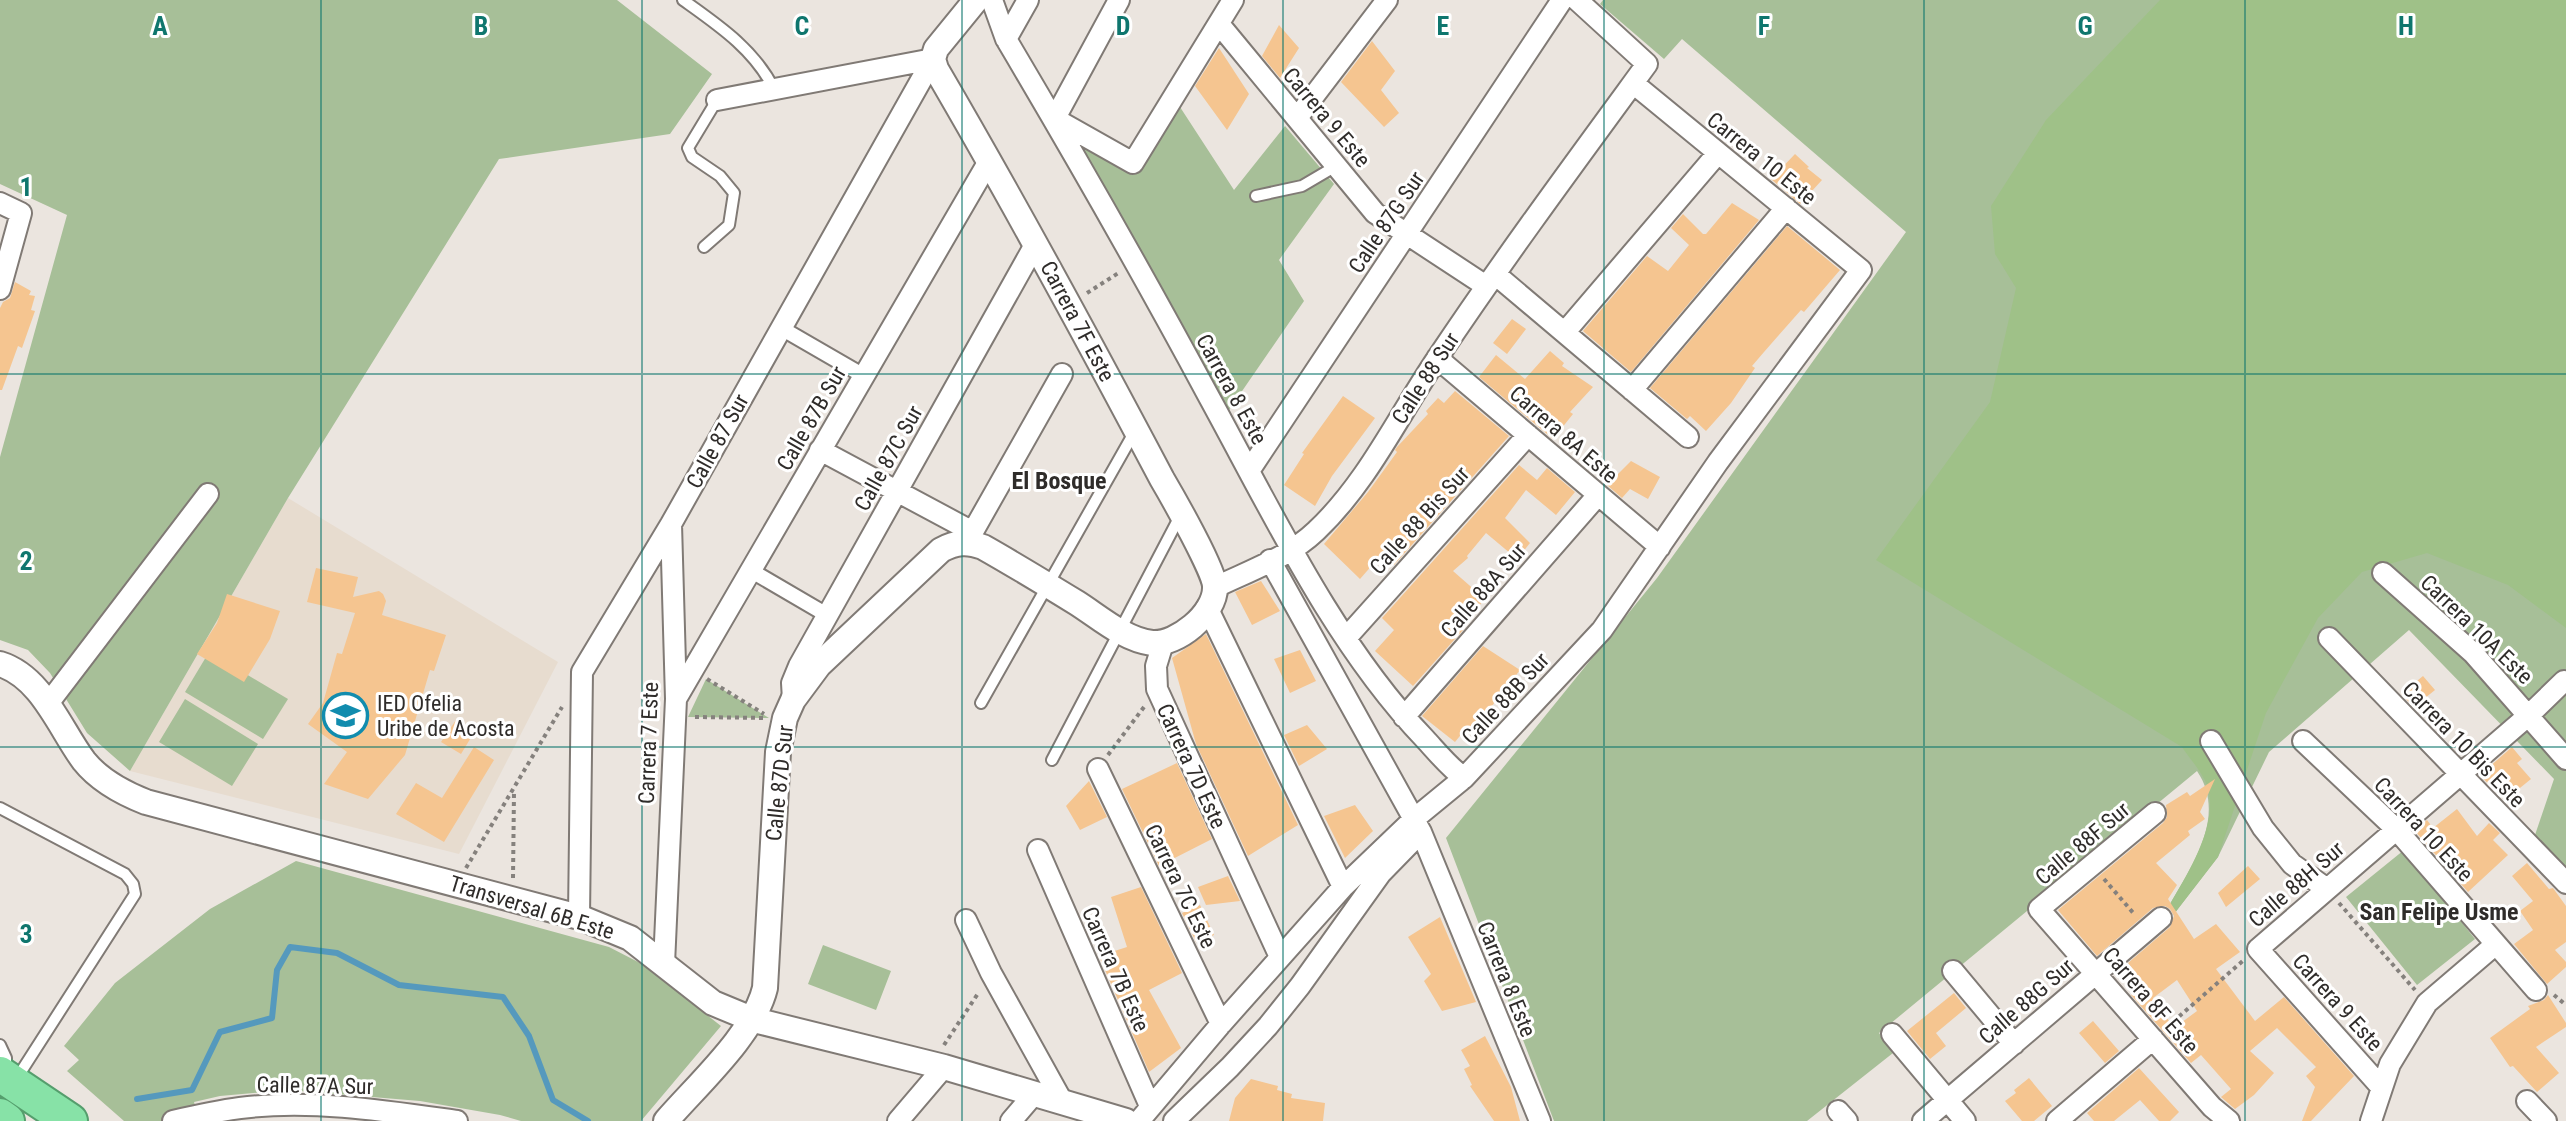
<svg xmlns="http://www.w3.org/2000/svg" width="2566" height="1121" font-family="'Roboto Condensed',sans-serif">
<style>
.built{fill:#e7dccf}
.green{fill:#a7bf98}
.forest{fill:#9fc188}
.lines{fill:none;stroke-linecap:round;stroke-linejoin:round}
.stream{stroke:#5599bd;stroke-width:6}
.building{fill:#f5c590;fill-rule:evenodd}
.service-casing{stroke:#807a75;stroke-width:14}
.pedestrian-casing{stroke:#807a75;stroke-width:18}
.minor-casing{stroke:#807a75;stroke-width:24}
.tertiary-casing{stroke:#807a75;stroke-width:28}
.trunk-casing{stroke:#559e6d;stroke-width:38}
.path{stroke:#85817d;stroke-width:4;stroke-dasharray:4 4;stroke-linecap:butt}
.service{stroke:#fff;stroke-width:10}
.pedestrian{stroke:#fff;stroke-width:14}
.minor{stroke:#fff;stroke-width:20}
.tertiary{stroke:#fff;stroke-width:24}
.trunk{stroke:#87e2a7;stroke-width:34}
.grid{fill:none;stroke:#0f766e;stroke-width:2;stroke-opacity:0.55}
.labels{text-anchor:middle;stroke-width:6;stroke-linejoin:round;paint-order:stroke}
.street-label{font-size:22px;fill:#2f2c2a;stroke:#fff}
.poi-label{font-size:22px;fill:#2f2c2a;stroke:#fff;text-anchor:start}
.neighbourhood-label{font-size:24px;font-weight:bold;fill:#2f2c2a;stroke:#fff}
.grid-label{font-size:26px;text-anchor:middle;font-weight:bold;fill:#0f766e;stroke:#fff;stroke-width:6;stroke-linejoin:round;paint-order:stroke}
</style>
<rect width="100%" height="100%" fill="#ebe5df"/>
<path class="built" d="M288,498L558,662L459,854L130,771Z"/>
<path class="green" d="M0,0H617L712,74L670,134L499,159L288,498L130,771L87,733L50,673L28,650L0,640V457L67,215L0,184Z
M1603,0H2566V868L2535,835L2554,779L2409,630L2269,752L2218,857L2174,914L2170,904C2193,864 2227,815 2197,771L1879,1033L1893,1053L1807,1121H1554L1446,838L1657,578L1906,232L1682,39L1664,59L1600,4Z
M1180,107L1234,190L1285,126L1334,184L1279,260L1304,301L1227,413L1081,147L1133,175Z
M209,652L288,699L263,739L185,692Z
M706,679L769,718L688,717Z
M185,699L258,744L232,786L159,742Z
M2404,850L2475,939L2417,985L2346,897Z
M296,861L609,947L642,964L721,1026L641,1121H521L500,1115L420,1101L288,1090L220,1096L194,1102L200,1121H124L67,1071L79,1060L64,1046L115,983L210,909Z
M823,945L891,971L876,1010L808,984Z"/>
<path class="forest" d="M2160,0H2566V628L2508,585L2427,553L2362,572L2318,618L2266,713L2218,857L2174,914L2170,904C2188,873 2220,823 2207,785C2202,772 2190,759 2182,747L1876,560L1990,402L2016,288L1995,254L1991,206L2046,120Z"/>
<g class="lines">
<path class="stream" d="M137,1099L192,1090L220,1032L272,1018L277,970L290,947L337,953L399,985L503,997L529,1036L553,1100L588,1121"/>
</g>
<path class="building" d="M1279,25L1299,48L1280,78L1262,56Z
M1372,41L1395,71L1381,90L1399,113L1384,127L1341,82Z
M1219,48L1249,94L1227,130L1195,86Z
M1795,154L1809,167L1807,168L1822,180L1800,204L1771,179Z
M1732,203L1759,220L1631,372L1583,331L1647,256L1668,271L1689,245L1671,228L1683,214L1703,234H1706Z
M1787,226L1840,270L1804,312L1801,310L1764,352L1752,366L1755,368L1731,403L1706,431L1690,416L1687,419L1650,388Z
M15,282L31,291L29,295L35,296L31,310L35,311L22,348L18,346L2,390H0V308L3,302L10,298Z
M1512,319L1526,329L1507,354L1493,343Z
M1550,351L1564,363L1562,366L1593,387L1570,412L1573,414L1553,439L1479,377L1496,355L1525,379Z
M1455,391L1509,436L1394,565L1381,555L1360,579L1324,544L1368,492L1397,452L1395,450L1397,447L1428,414L1426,411L1438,398L1444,403Z
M1343,396L1375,418L1332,476L1315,506L1284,485L1304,454L1302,453Z
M1631,461L1660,477L1648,499L1630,489L1622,498L1607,485Z
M1519,465L1537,480L1547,468L1575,492L1556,515L1526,490L1505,518L1530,543L1517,559L1486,533L1467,556L1468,558L1453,571L1485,599L1460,627L1463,630L1413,686L1375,651L1394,630L1382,618Z
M316,568L358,577L353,597L379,591L383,594L386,601L382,615L446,635L434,671L430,670L405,755L368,799L324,784L347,752L308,724L323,703L337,653L342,654L355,613L307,602Z
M1261,581L1280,611L1252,625L1235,592Z
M227,594L280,611L270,639L244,682L197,654L217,623Z
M1206,634L1298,825L1248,856L1196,744L1172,658Z
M1483,646L1520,670L1481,720L1471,728L1468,726L1455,742L1422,716Z
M1300,650L1316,681L1290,693L1274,659Z
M2423,676L2435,690L2414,707L2401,694Z
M456,720L475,731L461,754L441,742Z
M1307,725L1327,749L1299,766L1284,735Z
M474,747L494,760L444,842L396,814L416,783L442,798Z
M2512,747L2522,759L2517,763L2531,779L2515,792L2504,779L2494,790L2480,775Z
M1177,763L1212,839L1159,866L1122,789Z
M2215,779L2200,812L2205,819L2188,831L2190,835L2156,863L2177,885L2168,899L2194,939L2216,924L2240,952L2216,969L2255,1021L2284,997L2354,1076L2311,1121H2302L2315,1087L2306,1076L2316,1067L2277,1028L2250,1051L2274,1073L2254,1095L2235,1109L2221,1097L2231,1089L2201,1055L2191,1063L2131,995L2145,985L2128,963L2170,927L2174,916L2170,909L2165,906L2153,908L2097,956L2058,910L2163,823L2167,817L2166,805L2187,792L2190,796ZM2177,980L2197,1011L2174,1028L2153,998Z
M1089,781L1107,817L1080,830L1066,806Z
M1355,805L1373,831L1345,858L1324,816Z
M2457,809L2477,836L2489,823L2500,833L2493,840L2508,855L2468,892L2415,831L2427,820L2433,828Z
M2527,863L2549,889L2553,888L2566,906V942L2555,950L2566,962V967L2547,984L2514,944L2533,930L2520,911L2533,901L2512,876Z
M2248,866L2260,879L2226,907L2218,893Z
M1228,876L1240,901L1206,905L1198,887Z
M1141,887L1182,973L1149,990L1181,1048L1149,1072L1099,956L1127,947L1111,897Z
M1200,905L1214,935L1196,942L1182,913Z
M1440,917L1476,1002L1442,1011L1424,981L1431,974L1408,937Z
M1954,993L1966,1008L1936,1033L1946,1046L1930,1059L1907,1031Z
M2548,995L2566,1023V1027L2536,1047L2559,1073L2537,1092L2513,1066L2510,1067L2490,1038L2530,1009L2528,1006L2544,1000Z
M2093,1021L2119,1051L2105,1063L2079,1033Z
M1485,1036L1511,1087L1520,1121H1494L1470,1086L1472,1085L1464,1069L1470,1066L1461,1050Z
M2139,1068L2179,1112L2170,1121H2159L2140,1100L2114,1121H2094L2087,1113Z
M2029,1078L2052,1106L2034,1121H2022L2005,1101L2016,1093L2014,1090Z
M1251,1079L1278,1086L1277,1090L1292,1094L1291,1098L1325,1103L1323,1121H1229L1235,1098Z"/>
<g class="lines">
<defs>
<path id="service" d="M683,0C718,25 754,49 774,89
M1256,196L1302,186L1336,166
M704,247L729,225L734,193L720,176L692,157L688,148L717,100
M981,703L1135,431
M1052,760L1180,516
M0,808L125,874L133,884L135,894L17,1078
M0,1045L6,1058V1072"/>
<path id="pedestrian" d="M781,328L864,376
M750,570L827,615"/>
<path id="minor" d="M992,0L1006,39C1076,157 1144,276 1209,397C1272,512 1334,644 1425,739C1437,752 1449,767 1464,778
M1219,24L1375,213L1486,286
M1006,39L1028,0
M717,100L933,59
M1297,118L1387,0
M1055,119L1133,163L1233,0
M1054,120L1119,0
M0,203L21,213L0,289
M1495,274L1688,437
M1565,332L1718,153
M1437,358L1660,547
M1632,390L1786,208
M820,450L973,532
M1249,471L1562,0
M967,542L1062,374
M1270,560L1421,832L1540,1121
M2383,573L2473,653L2566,759
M1216,587C1249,571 1289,557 1316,531C1368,482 1398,416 1438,357C1505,257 1576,161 1647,64L1577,0
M1207,607L1343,887
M1346,638L1528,435
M2329,638L2566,883
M1163,643L1156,666L1157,689L1280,957
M676,699L989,161
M793,700L792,683L799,666L1036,243
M47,705L208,494
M1404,717L1598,495
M2211,741L2263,828L2292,864L2327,889
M2303,741L2396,829L2536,990
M1098,769L1221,1024
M2155,813L2039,909L2212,1107L2229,1121
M1038,850L1150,1106
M579,917L582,672L671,524L933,59
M966,920L991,973L1062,1101
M664,964L676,699L671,524
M1953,971L2014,1044
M1892,1034L1965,1121
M2382,1088L2258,949L2529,715L2564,681
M2527,1101L2546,1121
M1838,1111L1847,1121
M173,1121C195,1116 218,1111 240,1108C312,1099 387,1111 457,1121
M898,1121L944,1067
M1011,1121L1035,1093
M1139,1121L1221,1024L1343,887L1414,819L1464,778L1602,630L1718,462L1861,270L1633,83
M1174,1121L1230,1067L1268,1026L1300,986L1381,873L1421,832
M1923,1121L2161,918
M2057,1121L2153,1039
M2371,1121L2390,1064L2427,1003L2496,944"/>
<path id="tertiary" d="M0,664C42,677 60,729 84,761C100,781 123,793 146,802L579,917L630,938L713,1003L754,1020L944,1067L1126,1121
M666,1121C698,1084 754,1034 765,988L778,752L785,718L793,700L819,665L941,550C956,542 967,541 983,547C1015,565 1046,584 1077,603C1099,617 1125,640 1152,643C1177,645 1215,614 1215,588C1216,573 1172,496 1162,479C1089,341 1015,204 936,69L933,59L936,49L976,0"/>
<path id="trunk" d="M0,1074L70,1121
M0,1116L7,1121"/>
</defs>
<use href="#service" class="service-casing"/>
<use href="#pedestrian" class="pedestrian-casing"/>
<use href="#minor" class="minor-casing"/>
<use href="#tertiary" class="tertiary-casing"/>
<use href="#trunk" class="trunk-casing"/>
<path class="path" d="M1087,293L1120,272
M707,679L764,714
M695,717L766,718
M1108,755L1144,707
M466,868L562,707
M513,878L514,791
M2104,879L2135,915
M2339,903L2415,990
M2554,995L2566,1005
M2167,1027L2245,959
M944,1045L979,992"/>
<use href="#service" class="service"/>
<use href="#pedestrian" class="pedestrian"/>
<use href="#minor" class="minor"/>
<use href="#tertiary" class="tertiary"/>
<use href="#trunk" class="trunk"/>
</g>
<path class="grid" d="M321,0V1121M642,0V1121M962,0V1121M1283,0V1121M1604,0V1121M1924,0V1121M2245,0V1121M0,374H2566M0,747H2566"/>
<defs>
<symbol id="school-ring" viewBox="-11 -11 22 22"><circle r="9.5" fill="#fff" stroke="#118cae" stroke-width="1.5"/><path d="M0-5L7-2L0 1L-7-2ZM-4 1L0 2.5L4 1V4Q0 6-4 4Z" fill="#118cae"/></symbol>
</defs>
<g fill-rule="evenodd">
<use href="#school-ring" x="320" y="690" width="51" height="51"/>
</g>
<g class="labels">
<g class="street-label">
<text transform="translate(1327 117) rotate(50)" y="8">Carrera 9 Este</text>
<text transform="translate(1762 158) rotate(39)" y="8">Carrera 10 Este</text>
<text transform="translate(1386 222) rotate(-56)" y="8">Calle 87G Sur</text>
<text transform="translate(1078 321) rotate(62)" y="8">Carrera 7F Este</text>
<text transform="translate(1425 378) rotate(-57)" y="8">Calle 88 Sur</text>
<text transform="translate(1232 389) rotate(61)" y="8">Carrera 8 Este</text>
<text transform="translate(811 418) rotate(-60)" y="8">Calle 87B Sur</text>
<text transform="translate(1564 434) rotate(41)" y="8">Carrera 8A Este</text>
<text transform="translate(717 441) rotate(-61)" y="8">Calle 87 Sur</text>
<text transform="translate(888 458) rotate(-61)" y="8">Calle 87C Sur</text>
<text transform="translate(1419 520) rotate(-48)" y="8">Calle 88 Bis Sur</text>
<text transform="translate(1483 590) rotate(-49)" y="8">Calle 88A Sur</text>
<text transform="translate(2477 629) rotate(44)" y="8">Carrera 10A Este</text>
<text transform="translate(1505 698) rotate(-47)" y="8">Calle 88B Sur</text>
<text transform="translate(648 743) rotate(-88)" y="8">Carrera 7 Este</text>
<text transform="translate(2464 744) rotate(46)" y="8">Carrera 10 Bis Este</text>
<text transform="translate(1192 766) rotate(65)" y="8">Carrera 7D Este</text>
<text transform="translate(779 783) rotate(-84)" y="8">Calle 87D Sur</text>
<text transform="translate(2424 829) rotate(47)" y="8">Carrera 10 Este</text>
<text transform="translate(2082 843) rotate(-40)" y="8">Calle 88F Sur</text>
<text transform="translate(2296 884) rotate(-41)" y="8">Calle 88H Sur</text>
<text transform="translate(1181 886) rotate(64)" y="8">Carrera 7C Este</text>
<text transform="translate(532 907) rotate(17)" y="8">Transversal 6B Este</text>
<text transform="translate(1116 969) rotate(66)" y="8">Carrera 7B Este</text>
<text transform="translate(1507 979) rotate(68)" y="8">Carrera 8 Este</text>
<text transform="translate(2151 1000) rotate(49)" y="8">Carrera 8F Este</text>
<text transform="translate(2026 1001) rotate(-41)" y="8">Calle 88G Sur</text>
<text transform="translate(2338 1002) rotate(48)" y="8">Carrera 9 Este</text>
<text transform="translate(315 1085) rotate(1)" y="8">Calle 87A Sur</text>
</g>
<g class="poi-label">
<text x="377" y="711">IED Ofelia<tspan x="377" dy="25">Uribe de Acosta</tspan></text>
</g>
<g class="neighbourhood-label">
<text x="1059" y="489">El Bosque</text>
<text x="2439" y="920">San Felipe Usme</text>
</g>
</g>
<g class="grid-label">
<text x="160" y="35">A</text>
<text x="481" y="35">B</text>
<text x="802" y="35">C</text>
<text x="1123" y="35">D</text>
<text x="1443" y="35">E</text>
<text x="1764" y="35">F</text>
<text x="2085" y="35">G</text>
<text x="2406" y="35">H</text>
<text x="26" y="196">1</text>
<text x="26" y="570">2</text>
<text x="26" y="943">3</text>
</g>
</svg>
